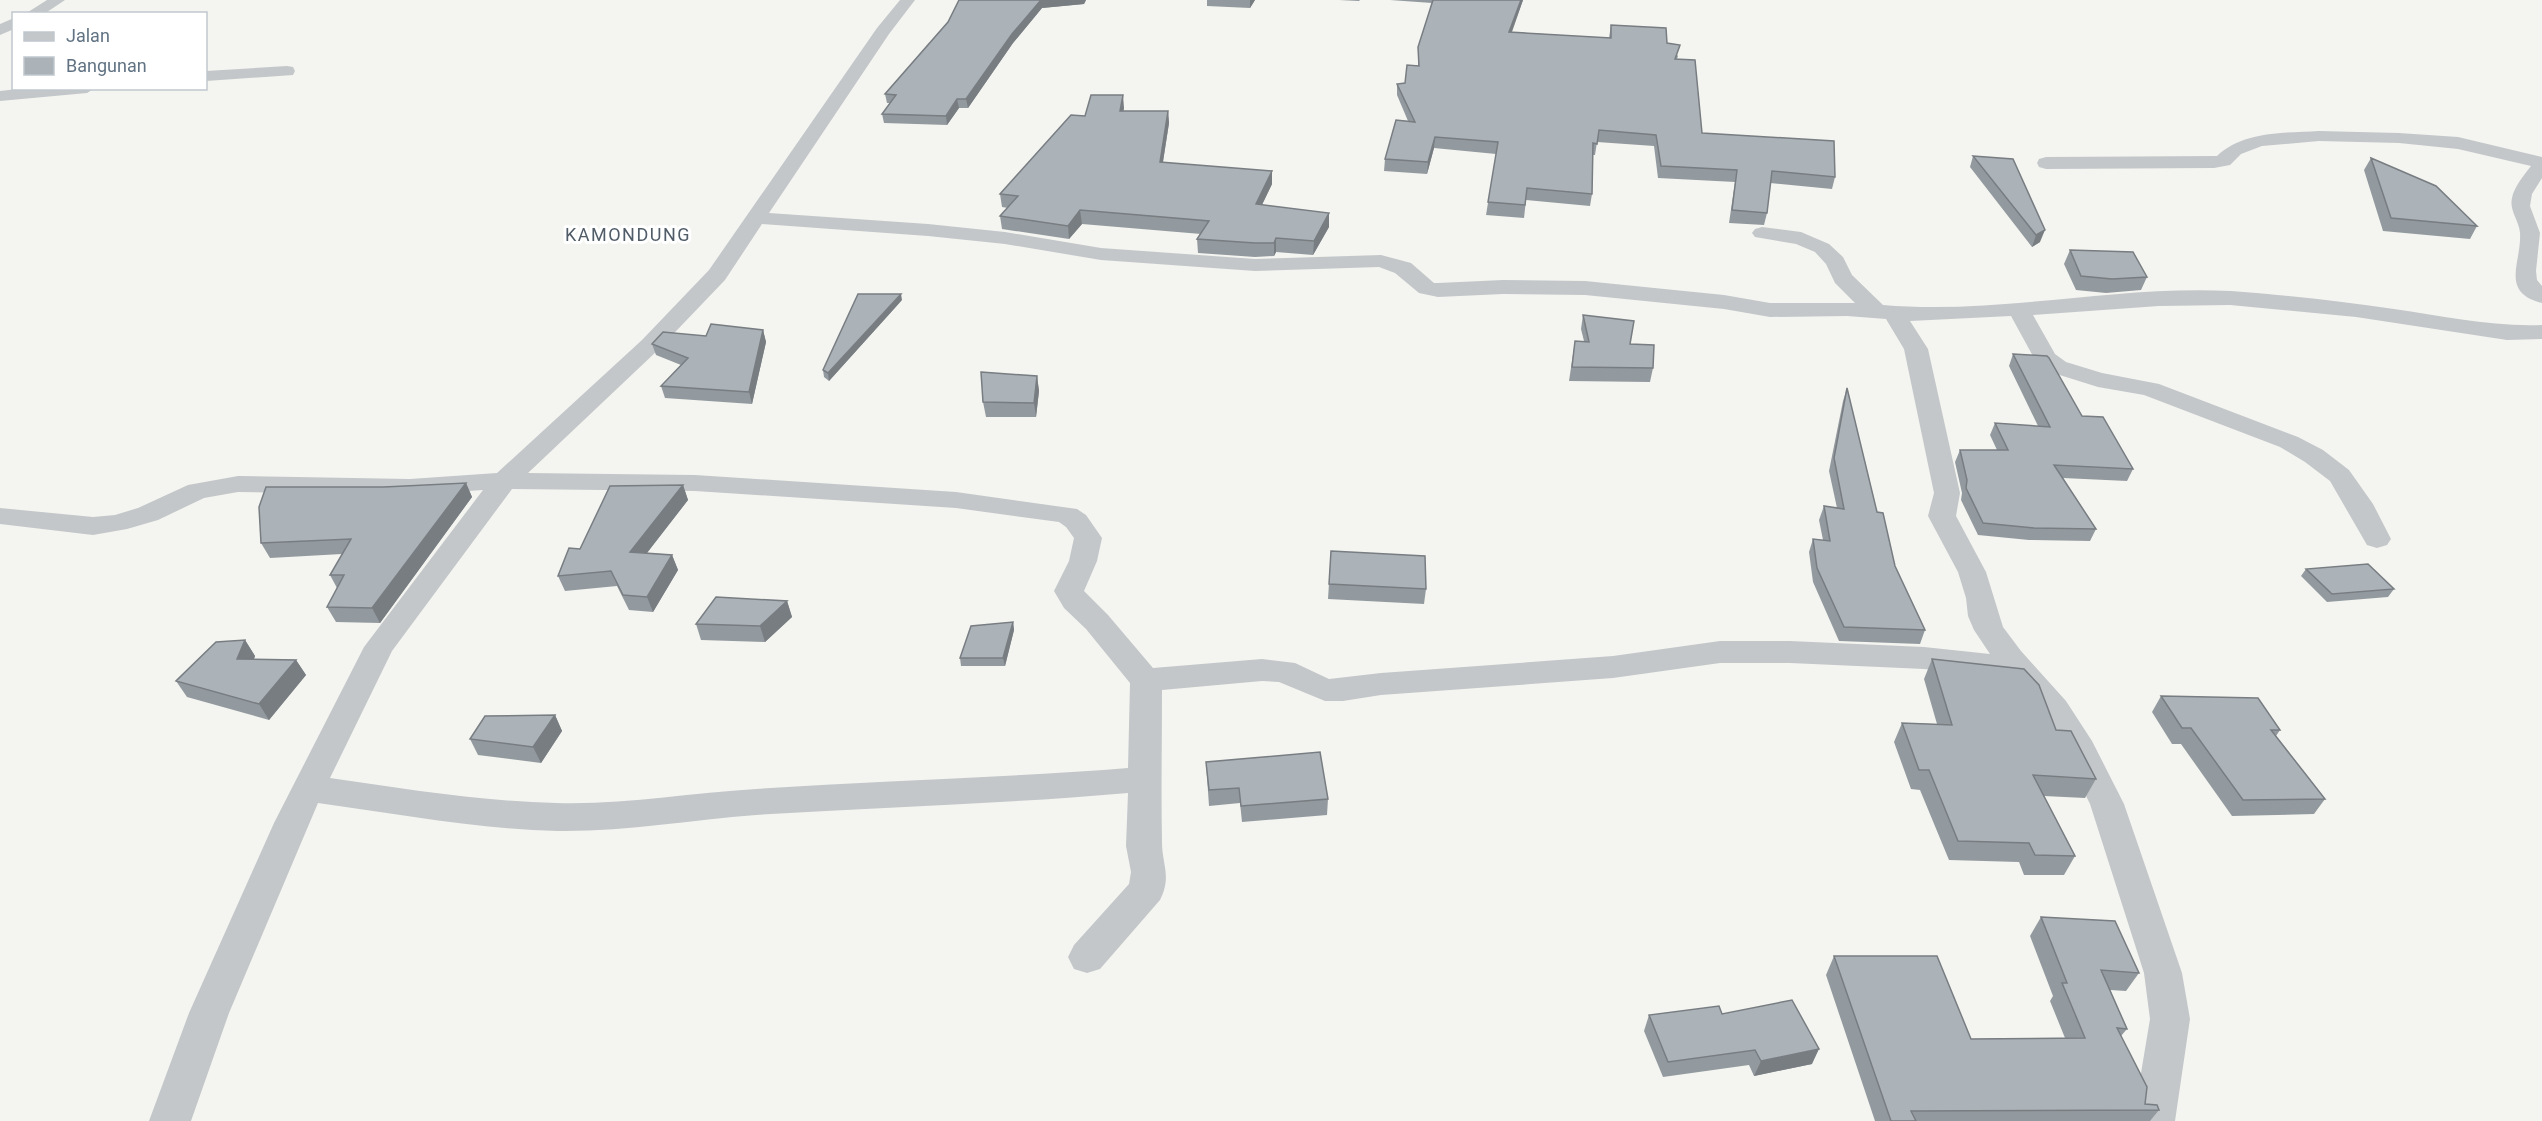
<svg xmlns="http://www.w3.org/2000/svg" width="2542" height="1121" font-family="Roboto,sans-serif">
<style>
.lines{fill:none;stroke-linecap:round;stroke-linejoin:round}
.minor{fill:#c3c7ca;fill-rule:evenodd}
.wall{fill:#939a9f}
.shaded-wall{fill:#787d82}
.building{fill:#abb3b9;stroke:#787d82;stroke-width:1.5}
.labels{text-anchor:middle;stroke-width:6;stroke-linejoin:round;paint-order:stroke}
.far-quarter-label{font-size:18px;letter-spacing:1.5px;fill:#505c68;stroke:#fff}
</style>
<rect width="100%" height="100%" fill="#f4f5f0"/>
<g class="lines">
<path class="minor" d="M47,0H65L44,14H25Z
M900,0H915L889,34L769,213L928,224L1005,232L1101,248L1255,259L1381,255L1411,263L1434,283H1438L1503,280L1585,281L1724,295L1770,303H1855L1835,283L1826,264L1815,252L1796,244L1755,237L1752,233L1755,229L1762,227L1801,232L1829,244L1843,257L1852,275L1883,305C1999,315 2115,285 2231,291C2285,295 2340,301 2394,309C2443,316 2492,327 2542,325V339L2507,340L2356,317L2230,305L2159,306L2033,315L2055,354L2066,362L2102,373L2159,384L2298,437L2323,450L2349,470L2373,504L2391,539L2387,545L2377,548L2367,545L2330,481L2305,462L2280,447L2144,395L2098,387L2050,372L2034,358L2011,316L1910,321L1928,349L1960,493L1956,516L1986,572L2003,627L2021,651L2066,701L2092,741L2124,804L2182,973L2190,1019L2175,1121H2133L2150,1019L2144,973L2090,804L2065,753L2044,717L2008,677L1924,669L1790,663H1720L1613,678L1381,695L1343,701H1325L1279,682L1262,681L1162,690C1162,740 1161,791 1162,842C1162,865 1172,876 1160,900L1100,969L1087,973L1074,969L1068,957L1074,945L1129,884L1131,872L1126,846L1128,793C1004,804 880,807 756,815C690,820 624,832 557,831C477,829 398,814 318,803L229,1013L191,1121H149L189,1013L274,823L364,647L483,490L410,495L238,492L204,498L158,520L127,529L93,535L0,524V508L93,517L115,515L138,508L188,485L238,476L410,479L497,473L642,340L709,270L877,28ZM762,224L928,236L1005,244L1101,260L1255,271L1379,267L1395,273L1419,293L1438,297L1503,294L1585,295L1724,309L1770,317L1847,316L1886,319L1904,349L1934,493L1928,516L1958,572L1966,598L1968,616L1974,630L1990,654L1924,647L1790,641H1720L1613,656L1381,673L1329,679L1295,663L1262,659L1153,668L1108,615L1084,591L1097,561L1102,538L1086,515L1077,509L956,492L695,475L528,473L658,350L725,280ZM512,489L695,491L956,508L1059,522L1066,527L1074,538L1069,561L1054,591L1064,608L1086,629L1130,683L1128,768C1004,778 880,780 756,789C689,793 623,805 556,803C480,801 405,789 330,778L392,651Z
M14,18V29L0,35V24Z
M287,66L293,67L295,71L293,75L206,81V71Z
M26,88H95L87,93L0,101V91Z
M2319,131L2399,133L2458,137L2542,157V178L2532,194L2530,206L2540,233L2536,271L2537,280L2542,286V303C2499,292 2522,262 2520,233C2519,220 2509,211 2512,198C2514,187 2524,175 2531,166L2458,149L2399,143L2319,141L2262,146L2241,154L2230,165L2214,168L2046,169L2039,167L2037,163L2039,159L2046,157L2217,156C2243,131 2285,133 2319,131Z"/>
</g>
<path class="wall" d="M959,0H1086L1084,4L1042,8L1013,43L968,108H959L947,125L884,123L882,114L890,103H887L885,94L948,22Z
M1207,0H1255L1250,8L1207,6Z
M1339,0H1360L1359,1Z
M1390,0H1523L1512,32L1609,38L1611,25L1667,43L1678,56L1677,59L1702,133L1835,177L1832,189L1770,183L1767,213L1764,225L1729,223L1735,182L1658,178L1654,146L1597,142L1595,155H1593L1592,194L1590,206L1526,200L1524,218L1486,215L1496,154L1434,148L1427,174L1384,171L1385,159L1408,121L1397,95V84L1405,83L1418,66V47L1432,3Z
M1124,108L1123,111H1168L1169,123L1163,162L1272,184L1262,205L1329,227L1313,255L1276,252L1274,256L1255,257L1198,253L1197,239L1201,234L1082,224L1069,239L1002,229L1000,216L1008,208L1002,207L1000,194L1085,116Z
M1973,156L2013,159L2040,242L2032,247L1970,167Z
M2371,158L2477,226L2470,239L2383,231L2364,170Z
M2070,250L2147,277L2141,290L2106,293L2076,290L2064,264Z
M902,300L829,381L824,377L823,370Z
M1583,315L1630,344L1653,368L1650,382L1569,381L1575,341H1584L1581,329Z
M763,330L766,342L752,404L665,398L661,386L681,365L656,355L652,344Z
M2013,354L2082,416L2133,469L2127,481L2063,478L2096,529L2090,541L2029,540L1978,535L1961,500L1962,493L1955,462L1960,450H1997L1990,435L1995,423L2038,426L2009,366Z
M1037,376L1039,391L1036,417H986L983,402Z
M1847,388L1877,512L1895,566L1925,630L1920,644L1839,641L1813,582L1809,552L1813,539L1823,540L1819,520L1824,506L1837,508L1829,471L1843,401Z
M466,483L472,497L380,623L336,622L327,607L337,588L330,575L342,554L270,558L261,543L384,487Z
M683,485L688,500L647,553L672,555L678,570L653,612L629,610L617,586L565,591L558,576L580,549Z
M1331,551L1426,589L1424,604L1328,599Z
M2306,569L2394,589L2388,597L2327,602L2301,576Z
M787,601L792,617L765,642L701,640L696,624Z
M1013,622L1014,630L1005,666H961L960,658Z
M245,640L255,656L254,659L296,660L306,675L269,720L187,697L176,681Z
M1932,659L2056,730L2096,779L2085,798L2044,796L2075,856L2064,875H2024L2019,862L1949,860L1920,790L1911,789L1894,742L1902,723L1937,724L1924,679Z
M2161,696L2280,730L2276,736L2325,799L2314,814L2232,816L2181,744H2172L2152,712Z
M555,715L562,731L541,763L478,755L470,739Z
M1206,762L1328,799L1327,815L1242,822L1240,803L1209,806Z
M2041,917L2139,973L2126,991L2110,990L2127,1029L2121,1036L2145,1104L2159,1110L2150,1121H1875L1826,975L1834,956L1971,1039L2065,1038L2050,1001L2053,996L2030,936Z
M1722,1014L1812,1064L1754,1076L1749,1065L1663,1077L1644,1031L1649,1015Z"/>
<path class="shaded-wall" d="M1041,0H1086L1084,4L1042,8L1013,43L968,108L966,99L1012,34Z
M1250,0H1255L1250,8Z
M1521,0H1523L1508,42L1509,32Z
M1123,95L1124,108L1121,123L1120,111Z
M957,99L959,108L947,125L946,116Z
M1168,111L1169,123L1161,174L1160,162Z
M1435,137L1434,148L1427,174L1428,162Z
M1272,171V184L1256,217V204Z
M1080,210L1082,224L1069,239L1068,226Z
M1329,213V227L1313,255L1314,241Z
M2045,230L2040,242L2032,247L2036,235Z
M1276,238V252L1274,256V243Z
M901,294L902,300L829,381L828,373Z
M763,330L766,342L752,404L749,392Z
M1037,376L1039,391L1036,417L1034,403Z
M466,483L472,497L380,623L372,608Z
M683,485L688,500L636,567L630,552Z
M672,555L678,570L653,612L647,597Z
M787,601L792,617L765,642L760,626Z
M1013,622L1014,630L1005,666L1003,658Z
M245,640L255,656L248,675L237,659Z
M296,660L306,675L269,720L259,704Z
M555,715L562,731L541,763L533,747Z
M1819,1049L1812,1064L1754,1076L1761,1061Z"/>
<path class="building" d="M959,0H1046H1041L1012,34L966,99H957L946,116L882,114L896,95L885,94L948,22Z
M1433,0H1521L1509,32L1611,38V25L1666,28L1667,43L1680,45L1675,59L1695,60L1702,133L1834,141L1835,177L1772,171L1767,213L1732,210L1737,170L1661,166L1656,135L1599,130L1597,144L1593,143L1592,194L1527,188L1525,205L1488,202L1498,142L1435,137L1428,162L1385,159L1396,120L1415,122L1397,84L1405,83L1407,65L1419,66L1418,47Z
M1091,95H1123L1120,111H1168L1160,162L1272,171L1256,204L1329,213L1314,241L1276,238L1274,243H1255L1197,239L1209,221L1080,210L1068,226L1000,216L1018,196L1000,194L1071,115L1085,116Z
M1973,156L2013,159L2045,230L2036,235Z
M2371,158L2436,186L2477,226L2391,218Z
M2070,250L2133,252L2147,277L2112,279L2081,276Z
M858,294H901L828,373L823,370Z
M1583,315L1634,321L1630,344L1654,345L1653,368L1572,367L1575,341L1589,342Z
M711,324L763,330L749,392L661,386L688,358L652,344L663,332L706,336Z
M2013,354L2047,356L2049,358L2082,416L2103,417L2133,469L2054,465L2096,529L2034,528L1983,523L1966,488L1967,480L1960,450H2008L1995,423L2050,427Z
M981,372L1037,376L1034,403L983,402Z
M1847,388L1877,512L1883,513L1895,566L1925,630L1844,627L1817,568L1813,539L1830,541L1824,506L1844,509L1834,458Z
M466,483L372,608L327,607L344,575H330L351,539L261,543L259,507L266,487H384Z
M683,485L630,552L672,555L647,597L623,595L611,571L558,576L569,548L580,549L610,486Z
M1331,551L1425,556L1426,589L1329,584Z
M2368,564L2394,589L2332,594L2306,569Z
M716,597L787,601L760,626L696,624Z
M1013,622L1003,658H960L971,626Z
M245,640L237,659L296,660L259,704L176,681L216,642Z
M1932,659L2024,669L2039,685L2056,730L2071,731L2096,779L2033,775L2075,856L2035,855L2029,843L1958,841L1929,770H1919L1902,723L1952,725Z
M2161,696L2258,698L2280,730H2271L2325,799L2243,800L2191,728H2182Z
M555,715L533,747L470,739L485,716Z
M1320,752L1328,799L1241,806L1239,788L1209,790L1206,762Z
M2041,917L2115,921L2139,973L2101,970L2127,1029L2117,1028L2147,1087L2145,1104L2157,1105L2159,1110L1911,1111L1916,1121H1891L1834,956H1937L1971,1039L2085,1038L2062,983H2067Z
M1792,1000L1819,1049L1761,1061L1755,1050L1668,1062L1649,1015L1719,1006L1722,1014Z"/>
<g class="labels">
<g class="far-quarter-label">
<text x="628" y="241">KAMONDUNG</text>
</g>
</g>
<rect x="12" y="12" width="195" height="78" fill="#ffffff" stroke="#c0c7cd" stroke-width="1.5"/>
<rect x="24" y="32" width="30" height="9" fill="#c3c7ca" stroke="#c0c7cd" stroke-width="1.5"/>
<text x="66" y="42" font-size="18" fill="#617383">Jalan</text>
<rect x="24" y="57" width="30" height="18" fill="#abb3b9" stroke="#c0c7cd" stroke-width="1.5"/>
<text x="66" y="72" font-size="18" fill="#617383">Bangunan</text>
</svg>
